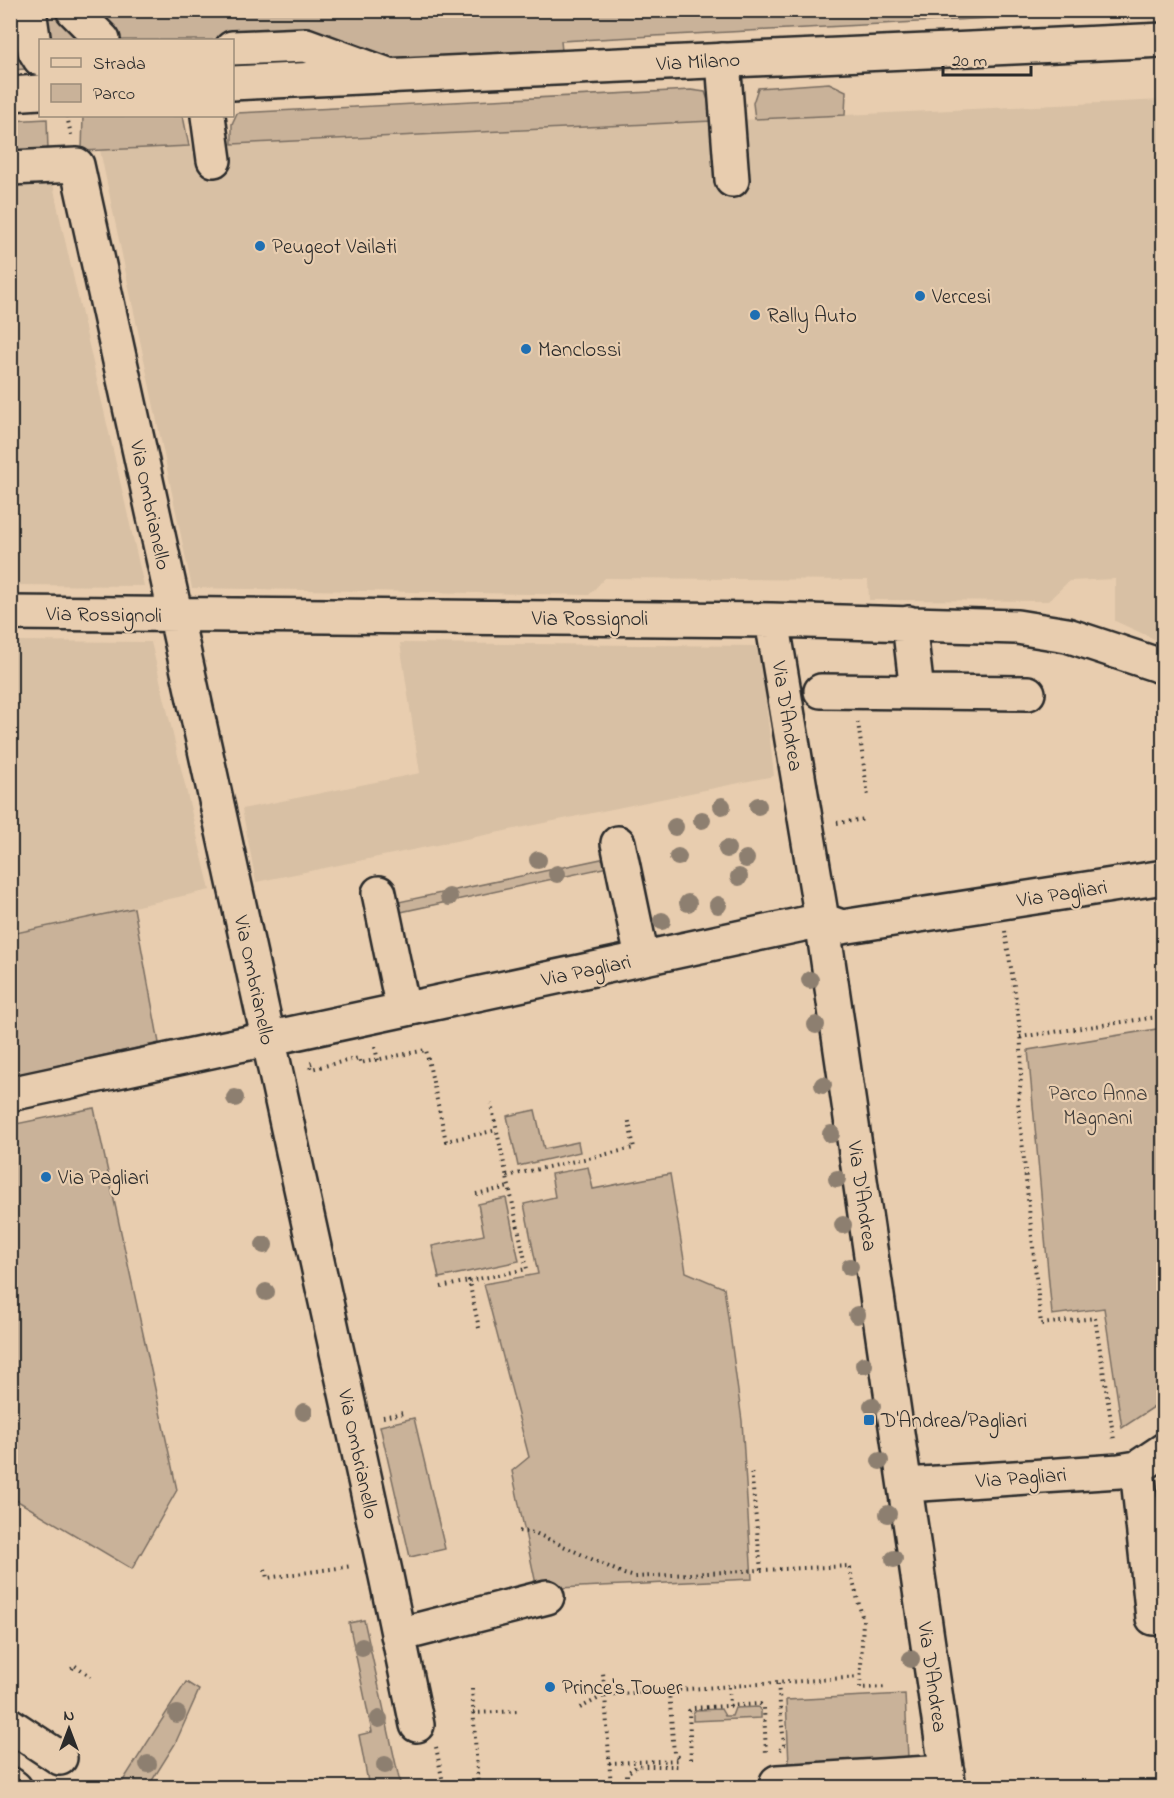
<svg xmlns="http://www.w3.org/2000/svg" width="1174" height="1798" font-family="'Indie Flower',sans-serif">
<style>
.built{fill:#d8c0a4}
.green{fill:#c9b299;stroke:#7a6e62;stroke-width:1.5}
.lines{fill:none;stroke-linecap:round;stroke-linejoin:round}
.minor-casing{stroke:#2b2b2b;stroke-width:38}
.major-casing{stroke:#2b2b2b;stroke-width:38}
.path{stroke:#2b2b2b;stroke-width:4;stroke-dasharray:1.5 4.5;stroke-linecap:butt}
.minor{stroke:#e8cdaf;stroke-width:33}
.major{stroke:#e8cdaf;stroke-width:33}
.tree{fill:#8d7f70}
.poi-dot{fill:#1f6fb2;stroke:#e8cdaf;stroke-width:2}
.labels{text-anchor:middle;stroke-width:4.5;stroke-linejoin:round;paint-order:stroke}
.street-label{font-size:21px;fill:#2b2b2b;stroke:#e8cdaf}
.poi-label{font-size:21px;fill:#2b2b2b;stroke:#e8cdaf;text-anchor:start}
.park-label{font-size:21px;fill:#433f3c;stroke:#e8cdaf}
</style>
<rect width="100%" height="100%" fill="#e8cdaf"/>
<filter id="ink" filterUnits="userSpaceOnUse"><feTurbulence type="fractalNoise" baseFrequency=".0167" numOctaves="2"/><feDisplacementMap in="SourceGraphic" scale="12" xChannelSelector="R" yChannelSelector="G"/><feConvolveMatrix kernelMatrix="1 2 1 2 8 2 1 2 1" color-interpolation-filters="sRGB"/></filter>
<g filter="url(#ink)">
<path class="built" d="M1163,100V643L1115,621V579L1069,581L1048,601L869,600L868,580L605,578L589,595L192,588L100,150Z
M53,184L59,214L144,586L11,585V186Z
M11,641L151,642L210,890L11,934Z
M400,643L760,646L774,776L256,882L242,809L420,773Z"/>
<path class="green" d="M11,11H1123L561,41L562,51L396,60L232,40H40V68L11,70Z
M829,83L846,91L845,115L755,119L753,103L758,88Z
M691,90L705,92L711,108L712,121L232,144V124L237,113Z
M83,116H183L189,146L82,151Z
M47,119L48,150L11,152L10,121Z
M606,858L608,867L396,913L394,903Z
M134,908L159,1043L11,1076V934Z
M1163,1028V1401L1122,1428L1104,1308L1052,1315L1028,1050Z
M94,1108L177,1490L132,1569L11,1497V1125Z
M535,1110L544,1149L578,1142L580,1152L518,1166L507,1116Z
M588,1167L593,1189L670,1174L686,1272L724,1288L742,1421L752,1579L537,1589L512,1471L529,1457L484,1284L538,1274L524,1204L555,1197L551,1174Z
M506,1198L519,1261L439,1278L432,1246L484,1235L478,1204Z
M414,1418L445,1549L410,1557L380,1426Z
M364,1620L400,1783L369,1787L359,1735L372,1732L349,1623Z
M186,1682L199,1690L175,1744L148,1787H119Z
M905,1694L908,1758L789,1764L786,1700Z
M758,1707L761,1711V1718L693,1721V1713L696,1710L721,1709L725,1716H732L735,1708Z"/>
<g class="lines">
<defs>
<path id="minor" d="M29,10L35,51L40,59
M73,10L103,40
M232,48L306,45L391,76
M723,60L732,180
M208,116L214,160
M10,168L77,165L386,1576L417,1725
M10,613L772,620L1017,627L1067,635L1164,667
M772,620L822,920L949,1788
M909,623L917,692
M821,691L1028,693
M618,843L642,958
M379,893L403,1009
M10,1094L822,920L842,927L1164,877
M1137,1468L1153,1618
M906,1485L1119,1471L1137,1468L1164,1450
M398,1635L547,1597
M10,1725L60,1758
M777,1782L947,1772
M10,1784L15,1788"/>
<path id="major" d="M232,83L1164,40
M10,94L40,92"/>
</defs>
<use href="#minor" class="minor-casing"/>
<use href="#major" class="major-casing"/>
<path class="path" d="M67,116L71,135
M858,722L868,797
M837,823L866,819
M1005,931C1013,986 1028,1046 1018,1102L1041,1324L1095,1318L1114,1440
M1020,1037L1164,1016
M375,1047L378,1061
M312,1063L309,1064L311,1069L359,1058L360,1063L426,1050L446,1141L497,1130
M507,1176L634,1148L628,1117
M476,1194L509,1187
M441,1287L469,1281
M479,1328L469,1281L527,1269L491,1104
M383,1417L403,1413
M519,1531L535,1533L624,1574L635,1577L761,1570L751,1469
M265,1569L267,1578L352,1566
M761,1570L849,1566L863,1620L860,1688L888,1687
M72,1669L74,1665L91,1676
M778,1684L784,1745L780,1750
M729,1687L730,1706
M472,1689L478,1788
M669,1691L674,1753L680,1760
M580,1708L605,1695L603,1673
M473,1713L519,1711
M436,1747L444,1788
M691,1759L689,1711L693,1708L760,1704L764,1708L766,1755
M609,1763L680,1760
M611,1788L605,1695L859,1677
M627,1788V1773L637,1766H681"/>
<use href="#minor" class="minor"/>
<use href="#major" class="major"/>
</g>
<g class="tree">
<circle cx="722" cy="806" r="9"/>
<circle cx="758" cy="806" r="9"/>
<circle cx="702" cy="820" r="9"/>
<circle cx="675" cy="827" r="9"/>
<circle cx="727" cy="849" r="9"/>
<circle cx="678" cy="857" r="9"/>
<circle cx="746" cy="859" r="9"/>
<circle cx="538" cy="860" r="9"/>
<circle cx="557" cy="874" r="9"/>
<circle cx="739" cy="877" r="9"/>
<circle cx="449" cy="897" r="9"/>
<circle cx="688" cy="903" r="9"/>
<circle cx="718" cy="905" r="9"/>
<circle cx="662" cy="921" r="9"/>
<circle cx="810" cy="980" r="9"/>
<circle cx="816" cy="1025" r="9"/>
<circle cx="823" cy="1085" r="9"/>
<circle cx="235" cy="1098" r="9"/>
<circle cx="831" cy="1134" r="9"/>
<circle cx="837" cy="1179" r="9"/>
<circle cx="843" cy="1225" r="9"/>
<circle cx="264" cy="1245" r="9"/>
<circle cx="850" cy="1267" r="9"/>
<circle cx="266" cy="1292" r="9"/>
<circle cx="857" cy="1315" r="9"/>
<circle cx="864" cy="1365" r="9"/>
<circle cx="872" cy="1406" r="9"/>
<circle cx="304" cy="1412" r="9"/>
<circle cx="880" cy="1461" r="9"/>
<circle cx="888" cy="1514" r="9"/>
<circle cx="894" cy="1559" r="9"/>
<circle cx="362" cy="1647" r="9"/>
<circle cx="911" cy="1659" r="9"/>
<circle cx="177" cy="1714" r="9"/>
<circle cx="379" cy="1719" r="9"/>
<circle cx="148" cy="1764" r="9"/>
<circle cx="385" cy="1765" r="9"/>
</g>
</g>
<g class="poi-dot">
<circle cx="260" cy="246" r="6"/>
<circle cx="920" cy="296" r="6"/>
<circle cx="755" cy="315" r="6"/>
<circle cx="526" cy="349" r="6"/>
<circle cx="46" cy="1177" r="6"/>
<rect x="863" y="1414" width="12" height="12" rx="3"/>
<circle cx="550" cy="1687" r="6"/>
</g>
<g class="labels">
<g class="street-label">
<text transform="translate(698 61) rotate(-3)" y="7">Via Milano</text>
<text transform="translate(151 505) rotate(78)" y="7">Via Ombrianello</text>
<text transform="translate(104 614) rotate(1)" y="7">Via Rossignoli</text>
<text x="590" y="625">Via Rossignoli</text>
<text transform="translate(788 716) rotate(81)" y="7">Via D'Andrea</text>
<text transform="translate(1062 893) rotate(-9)" y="7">Via Pagliari</text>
<text transform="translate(586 970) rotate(-12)" y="7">Via Pagliari</text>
<text transform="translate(255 980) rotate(78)" y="7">Via Ombrianello</text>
<text transform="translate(863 1196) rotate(82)" y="7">Via D'Andrea</text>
<text transform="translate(359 1454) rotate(78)" y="7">Via Ombrianello</text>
<text transform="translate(1021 1477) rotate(-4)" y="7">Via Pagliari</text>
<text transform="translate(933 1677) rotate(82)" y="7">Via D'Andrea</text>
</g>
<g class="poi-label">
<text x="272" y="253">Peugeot Vailati</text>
<text x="932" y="303">Vercesi</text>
<text x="767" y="322">Rally Auto</text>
<text x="538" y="356">Manclossi</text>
<text x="58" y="1184">Via Pagliari</text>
<text x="881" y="1427">D'Andrea/Pagliari</text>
<text x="562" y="1694">Prince's Tower</text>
</g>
<g class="park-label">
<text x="1098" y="1100">Parco Anna<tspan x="1098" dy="24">Magnani</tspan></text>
</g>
</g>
<rect width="1174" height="1798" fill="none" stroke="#e8cdaf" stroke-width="36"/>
<rect x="18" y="18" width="1138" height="1762" fill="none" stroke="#2b2b2b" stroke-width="2" filter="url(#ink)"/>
<rect x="39" y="39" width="195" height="78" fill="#e8cdaf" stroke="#9c8c7a" stroke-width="1.5"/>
<rect x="51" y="58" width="30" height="9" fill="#e8cdaf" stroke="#9c8c7a" stroke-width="1.5"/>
<text x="93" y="69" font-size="18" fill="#2b2b2b">Strada</text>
<rect x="51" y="84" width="30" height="18" fill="#c9b299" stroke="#9c8c7a" stroke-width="1.5"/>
<text x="93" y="99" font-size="18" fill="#2b2b2b">Parco</text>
<g transform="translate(69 1729)" stroke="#e8cdaf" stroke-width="4.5" paint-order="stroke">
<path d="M0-4.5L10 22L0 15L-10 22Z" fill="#2b2b2b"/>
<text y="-9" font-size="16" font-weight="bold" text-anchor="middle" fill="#2b2b2b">N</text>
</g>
<path d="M943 66v9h88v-9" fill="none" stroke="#2b2b2b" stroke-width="3"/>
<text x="952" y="66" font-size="18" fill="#2b2b2b" stroke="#e8cdaf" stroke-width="4.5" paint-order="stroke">20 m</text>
</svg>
